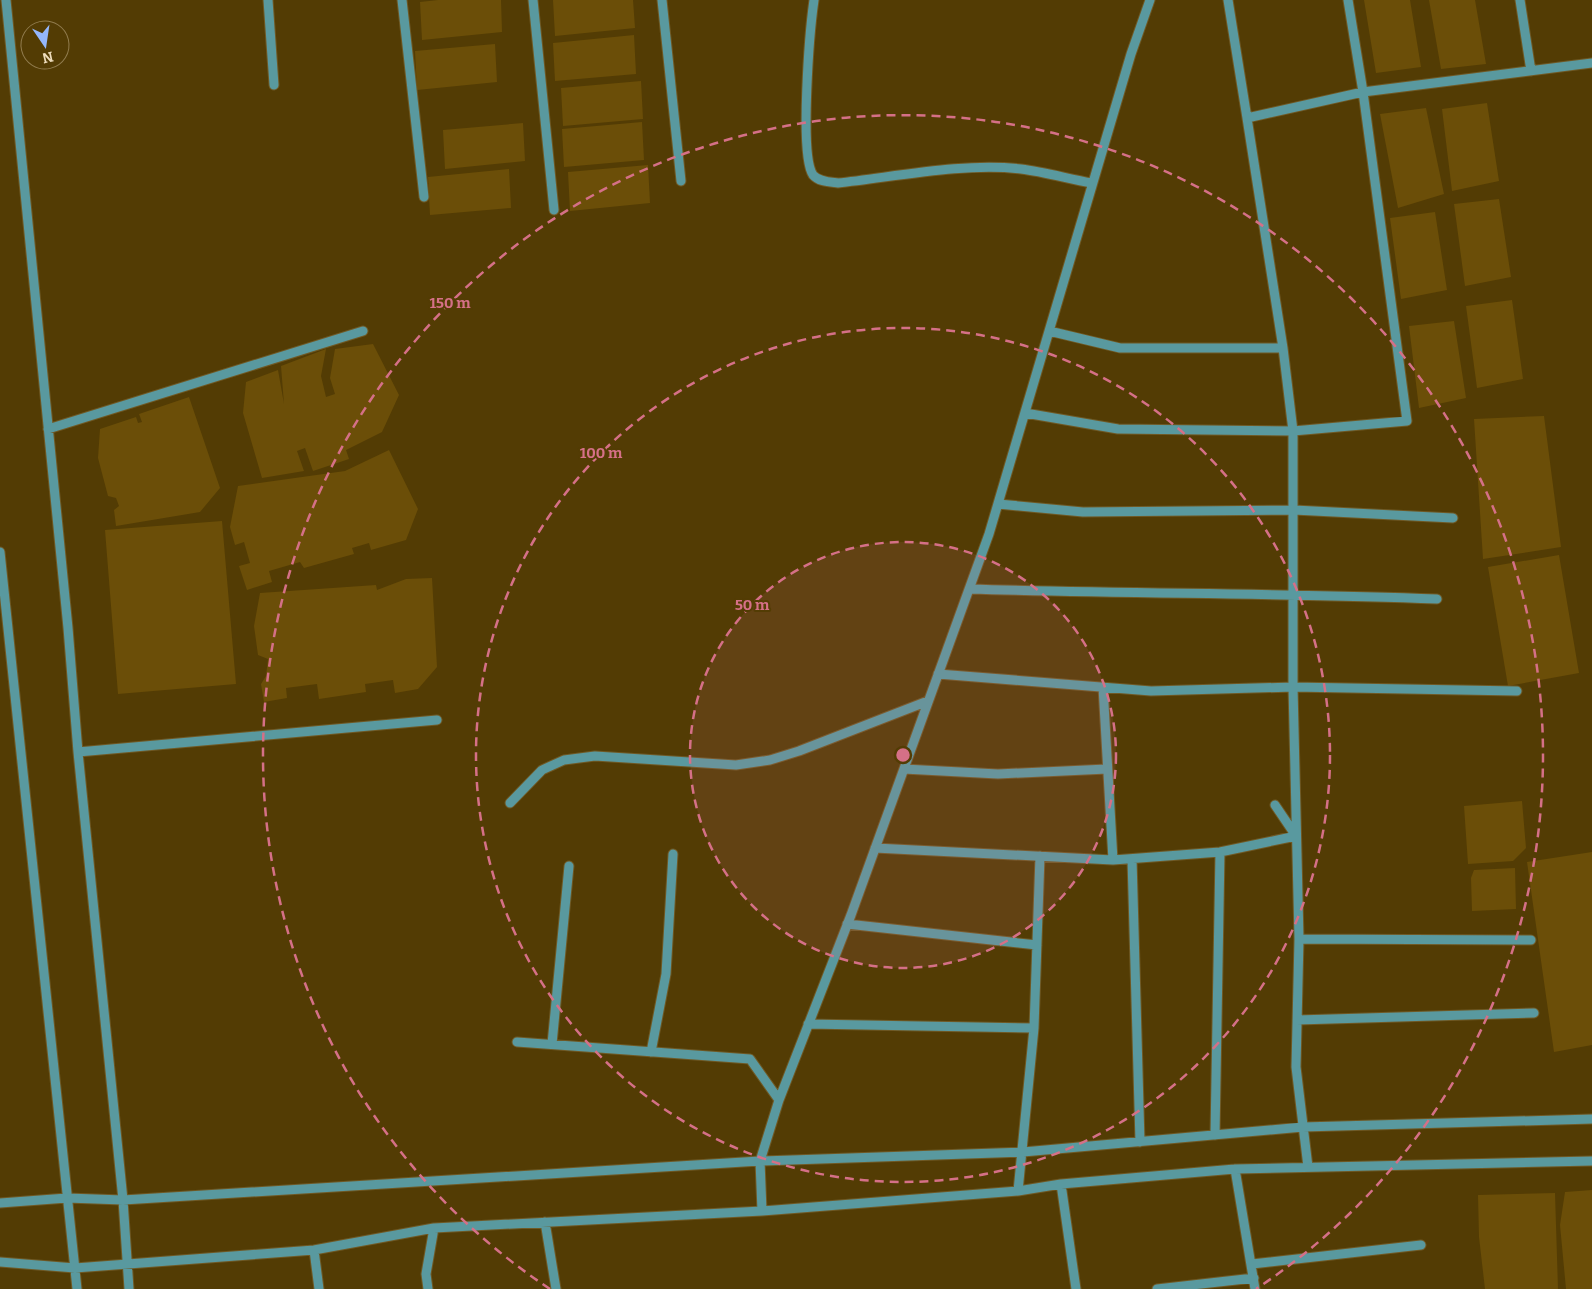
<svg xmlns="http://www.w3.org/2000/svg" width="1592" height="1289" font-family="Bitter,serif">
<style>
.building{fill:#6b4e08}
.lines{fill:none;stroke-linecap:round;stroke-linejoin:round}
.minor-casing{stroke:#6f5925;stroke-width:11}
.minor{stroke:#59999f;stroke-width:9}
.ring{fill:none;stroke:#d57087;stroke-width:2.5;stroke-dasharray:9 6}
.centre{fill:#d57087;stroke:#533c04;stroke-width:2.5}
.ring-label{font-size:15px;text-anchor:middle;font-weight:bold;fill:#d57087;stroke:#533c04;stroke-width:4;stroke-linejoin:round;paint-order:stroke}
</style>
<rect width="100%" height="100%" fill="#533c04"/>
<path class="building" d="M438,0H501L502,32L422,40L420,2Z
M553,0H633L635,28L555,36Z
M1364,0H1410L1421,67L1376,73Z
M1429,0H1475L1486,64L1441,69Z
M634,35L636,74L555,81L553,43Z
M495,44L497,82L417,90L415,51Z
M641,81L643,119L563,126L561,88Z
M1487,103L1499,181L1452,191L1442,109Z
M1426,108L1444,194L1398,208L1380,114Z
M642,122L644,160L564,167L562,129Z
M523,123L525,161L445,169L443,130Z
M648,165L650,203L570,211L568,172Z
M509,169L511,208L430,215L428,177Z
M1499,199L1511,277L1465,286L1454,204Z
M1435,212L1447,290L1401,299L1390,218Z
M1512,300L1523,379L1477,388L1466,306Z
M1454,321L1466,398L1419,408L1409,326Z
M373,344L399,395L382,432L346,450L349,459L313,471L305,448L297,451L304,471L262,478L243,413L246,382L278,370L284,404L281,366L326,349L321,376L326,397L335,394L330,378L335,349Z
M189,397L220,488L200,512L116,526L114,510L119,506L116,498L108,496L98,458L100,429L136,417L138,423L142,422L139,414Z
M1544,416L1561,547L1483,559L1474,419Z
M389,450L418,509L406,540L371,550L369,543L352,548L354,554L304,568L300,562L269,571L272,582L247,590L239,566L250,563L244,542L235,545L230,527L238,486L345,471Z
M222,521L236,684L118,694L105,530Z
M1559,555L1579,673L1508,686L1488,567Z
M432,578L437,667L418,689L395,693L393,680L365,684L366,692L319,699L317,684L286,688L287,698L264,702L261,684L266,676L268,659L258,655L254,626L260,593L376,585L377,590L406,579Z
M1522,801L1526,848L1513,861L1468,864L1464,806Z
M1592,852V1045L1554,1052L1527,862Z
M1515,868L1516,909L1472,911L1471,878L1474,870Z
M1592,1190V1289H1566L1560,1225L1565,1192Z
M1555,1193L1558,1289H1485L1479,1237L1478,1195Z"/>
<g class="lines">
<defs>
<path id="minor" d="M6,0L68,628L78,752L123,1200L129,1289
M268,0L274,85
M402,0L424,197
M533,0L554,210
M662,0L681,181
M814,0C810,28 799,155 813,175C819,182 830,182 838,183C894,177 965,162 1021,169C1045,172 1069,179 1092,183
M1228,0L1247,118
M1520,0L1531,71
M1049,331L1120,348H1283L1247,118L1363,92L1592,63
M1025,413L1118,429L1293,431L1407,421L1363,92L1348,0
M48,429L363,331
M998,504L1083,512L1294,510L1453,518
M0,552L77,1289
M969,589C1125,594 1281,593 1437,599
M938,674L1151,691L1293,687V431L1283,348
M1103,687L1113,860
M78,752L437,720
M904,769L998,774L1107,769
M510,803L542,770L564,760L595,756L736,765L770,760L799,751L928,701
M875,848L1113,860L1220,852L1296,836L1275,805
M1132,859L1140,1142
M847,924L1037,945
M1299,939L1531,940
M1297,1020L1534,1013
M808,1024L1034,1028
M517,1042L750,1059L779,1100
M552,1044L569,866
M651,1052L666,974L673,854
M1215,1135L1220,852
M1308,1167L1296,1067L1299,939L1293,687L1517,691
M1235,1169L1255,1289
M1061,1184L1076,1289
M1018,1191L1034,1028L1040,856
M0,1203L67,1198L123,1200L760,1161L1023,1152L1303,1127L1592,1119
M762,1211L760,1161L779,1100L851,915L989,534L1131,54L1150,0
M545,1222L556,1289
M314,1250L319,1289
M0,1262L75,1268L314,1250L434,1228L762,1211L1018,1191L1061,1184L1235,1169L1592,1161
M1252,1264L1421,1245
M428,1289L426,1274L434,1228
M1157,1289L1254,1278"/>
</defs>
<use href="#minor" class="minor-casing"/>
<use href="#minor" class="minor"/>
</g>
<circle cx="903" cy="755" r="213" fill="#d57087" fill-opacity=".12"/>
<g class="ring">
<circle cx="903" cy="755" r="213"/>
<circle cx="903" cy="755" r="427"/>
<path d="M550 1289A640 640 0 1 1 1256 1289"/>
</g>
<circle cx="903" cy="755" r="8" class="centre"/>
<g class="ring-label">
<text x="450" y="308">150 m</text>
<text x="601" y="458">100 m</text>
<text x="752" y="610">50 m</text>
</g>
<g transform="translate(45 45) rotate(167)"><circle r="24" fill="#533c04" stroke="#917c4e"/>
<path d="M0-4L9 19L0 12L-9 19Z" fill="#94b7fd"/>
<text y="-8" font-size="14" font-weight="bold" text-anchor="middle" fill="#eddcbc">N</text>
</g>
</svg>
